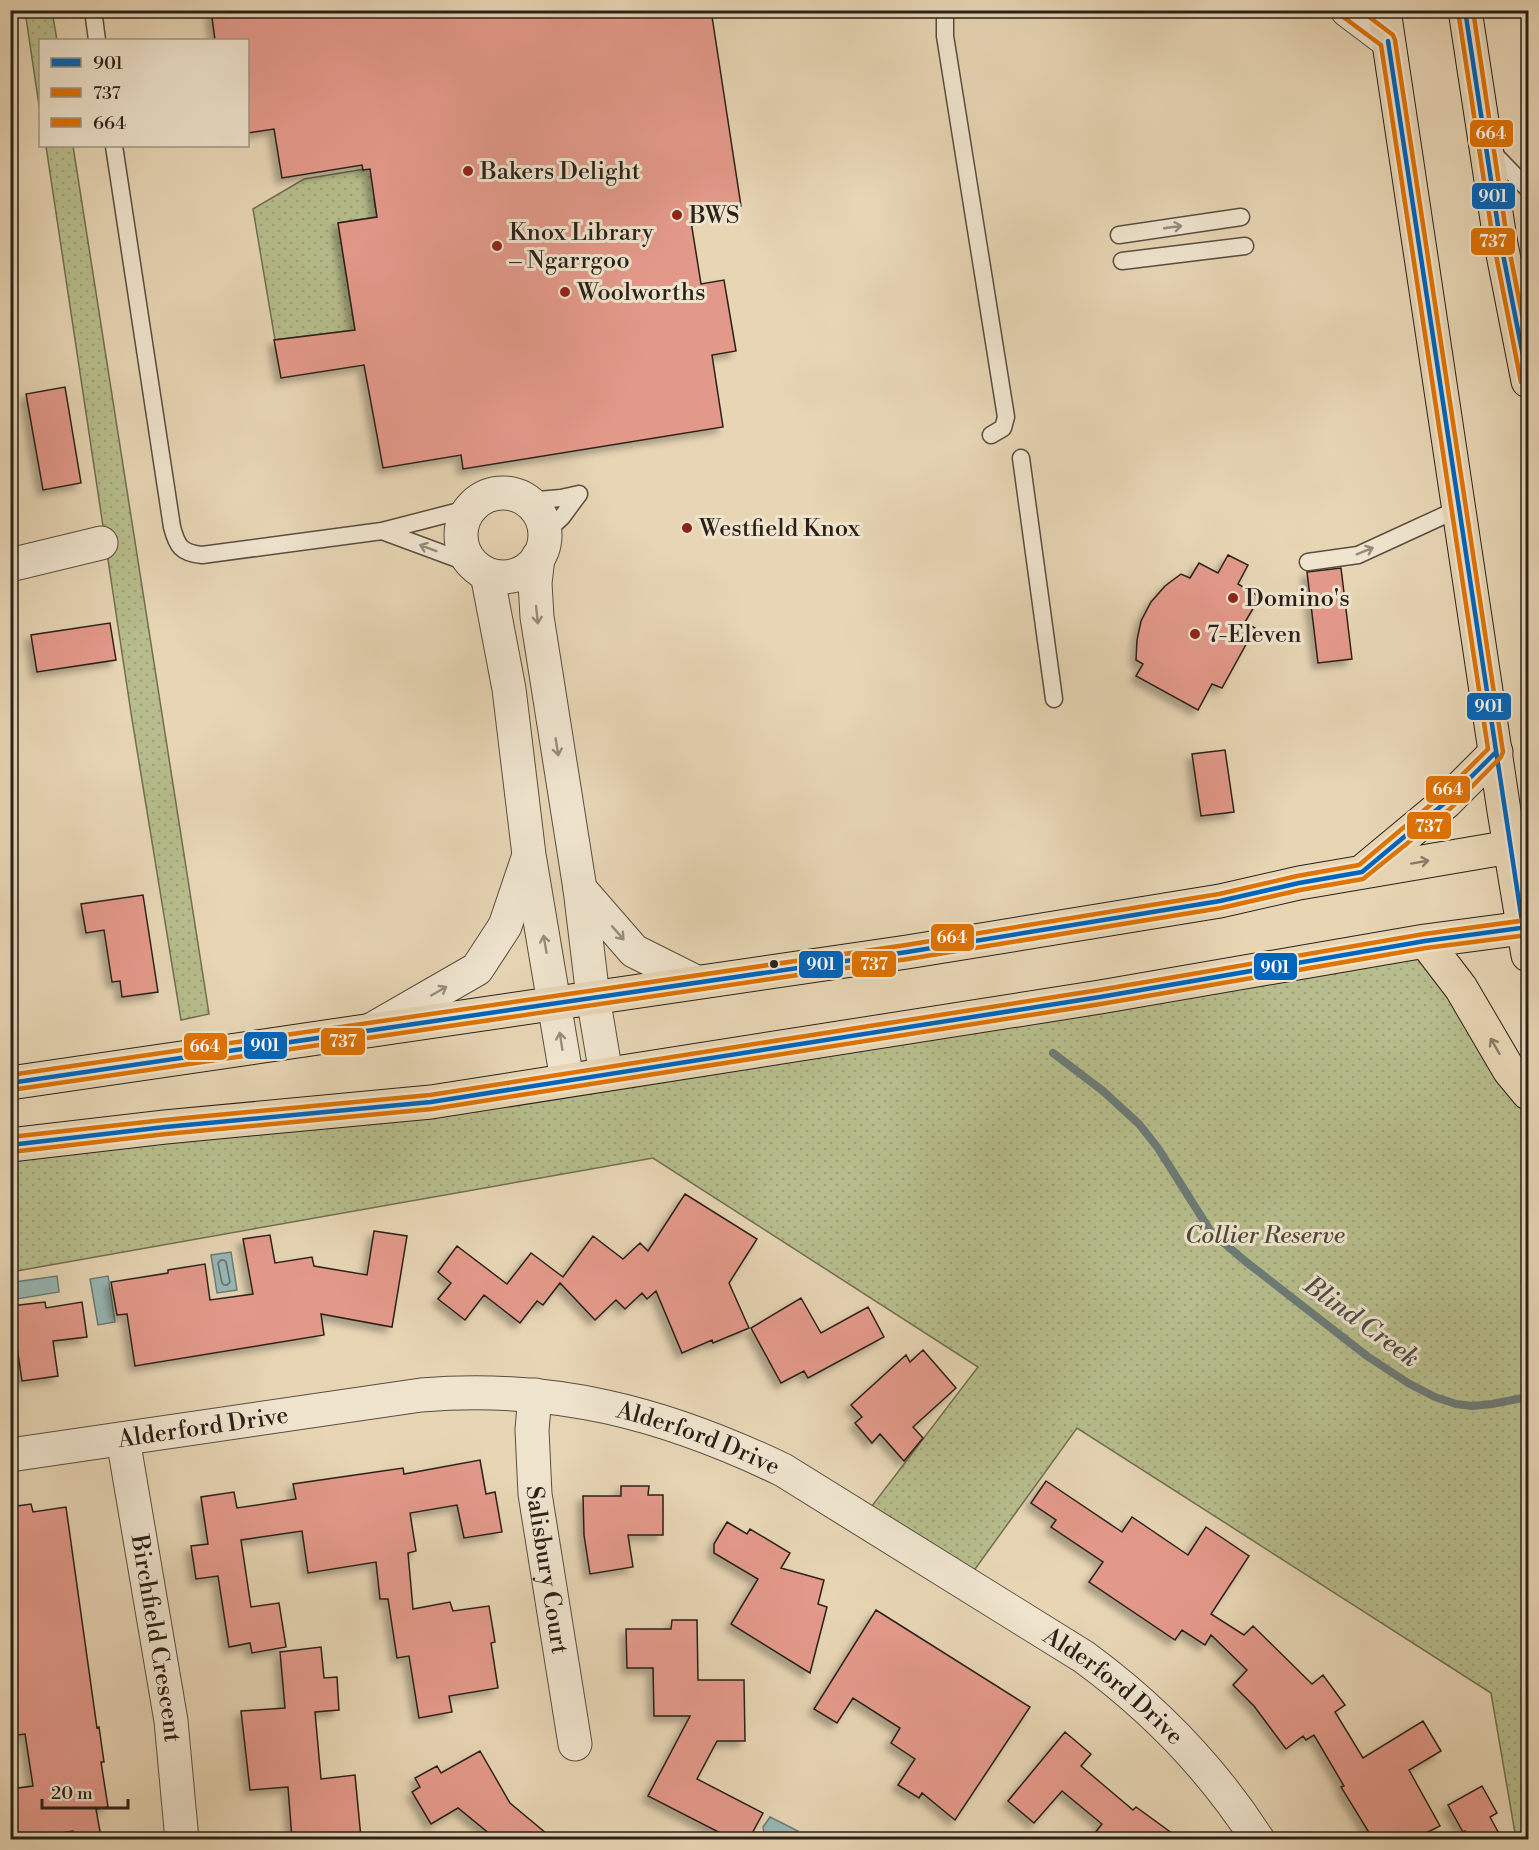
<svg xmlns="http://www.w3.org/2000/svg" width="1539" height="1850" font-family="'Libre Bodoni',serif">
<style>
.grass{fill:url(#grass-dots);stroke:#706f52;stroke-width:1.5}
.water{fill:#98b7b5;stroke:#6c7b77;stroke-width:1.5}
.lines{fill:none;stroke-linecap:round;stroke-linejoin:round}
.shore{stroke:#616c67;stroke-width:1.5}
.stream{stroke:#6c7b77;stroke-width:8}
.building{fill:#e3998a;stroke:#2a2119;stroke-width:1.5;filter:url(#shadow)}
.service-casing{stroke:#594e40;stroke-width:19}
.minor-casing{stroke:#594e40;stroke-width:35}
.primary-casing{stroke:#2a2119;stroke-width:35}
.trunk-casing{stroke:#2a2119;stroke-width:35}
.service{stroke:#efe4ce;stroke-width:16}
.minor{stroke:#efe4ce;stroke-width:33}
.primary{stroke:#e7d5b4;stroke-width:33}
.trunk{stroke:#e7d5b4;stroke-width:33}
.bus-1-casing{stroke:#efe4ce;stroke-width:9}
.bus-2-casing{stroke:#efe4ce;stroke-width:9}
.bus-3-casing{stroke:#efe4ce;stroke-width:9}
.bus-1{stroke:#0065bd;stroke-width:4.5}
.bus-2{stroke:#df7304;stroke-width:4.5}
.bus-3{stroke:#df7304;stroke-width:4.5}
.oneway{stroke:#968c7d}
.oneway2{stroke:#887b66}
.poi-dot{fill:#8f2418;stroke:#efe4ce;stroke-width:2}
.bus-dot{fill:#2a2119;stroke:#efe4ce;stroke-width:2}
.labels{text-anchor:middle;stroke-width:6;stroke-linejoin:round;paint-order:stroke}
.poi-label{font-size:24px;fill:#2a2119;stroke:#efe4ce;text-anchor:start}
.park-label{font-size:24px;font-style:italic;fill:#4d4836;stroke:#efe4ce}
.street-label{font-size:24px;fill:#2a2119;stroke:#efe4ce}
.water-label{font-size:26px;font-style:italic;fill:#4b4e48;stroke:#efe4ce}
.line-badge{stroke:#efe4ce;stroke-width:2}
.badge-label{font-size:16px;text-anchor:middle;font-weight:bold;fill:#fff}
</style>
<defs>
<pattern id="grass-dots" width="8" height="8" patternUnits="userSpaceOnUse" patternTransform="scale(1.5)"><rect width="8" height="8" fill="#b7bd8c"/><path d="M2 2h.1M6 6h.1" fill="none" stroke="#9ea278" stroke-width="1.8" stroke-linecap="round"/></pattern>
<filter id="shadow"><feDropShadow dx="-5.5" dy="5.5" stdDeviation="3" flood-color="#0004"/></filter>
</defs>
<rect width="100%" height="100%" fill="#e7d5b4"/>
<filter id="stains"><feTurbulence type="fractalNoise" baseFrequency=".00333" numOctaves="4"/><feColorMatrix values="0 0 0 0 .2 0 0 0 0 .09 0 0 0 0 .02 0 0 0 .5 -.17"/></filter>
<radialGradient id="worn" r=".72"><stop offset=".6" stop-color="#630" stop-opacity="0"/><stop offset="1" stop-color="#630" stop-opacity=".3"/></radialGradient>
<path class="grass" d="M25,11H52L57,40H40V112Z
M46,146H73L209,1014L181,1020L131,713Z
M407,162L374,199L377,217L338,223L355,330L275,340L253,209L304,179Z
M1425,941L1528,1093V1839H1516L1491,1693L1077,1428L965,1583L862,1519L978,1367L653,1158L11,1272V1145L165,1127Z"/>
<path class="water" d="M231,1252L237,1290L217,1293L211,1255Z
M57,1276L59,1292L17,1299L15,1282Z
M108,1276L115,1322L98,1325L90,1279Z
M770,1817L798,1831L793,1839C786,1840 769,1837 764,1833L763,1827Z"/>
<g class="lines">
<path class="shore" d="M221,1260H224L226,1262L230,1282L227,1285H224L222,1283L218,1263Z"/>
<path class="stream" d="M1053,1053L1103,1091L1139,1124L1158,1148L1211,1232L1245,1261L1367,1356L1408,1383L1435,1397L1456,1404L1472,1406L1492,1404L1528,1397"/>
</g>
<path class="building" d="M211,10H711L741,206L690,215L701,284L724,280L736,351L712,355L723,427L463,469L461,455L383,468L364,365L281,378L274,340L355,330L338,223L377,217L370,169L363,170L362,165L282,178L274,129L248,133V40H215Z
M65,387L81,483L43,490L26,394Z
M1228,555L1248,565L1238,584L1260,597L1245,622L1255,628L1222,688L1212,684L1198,710L1136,676L1143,664L1136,660L1137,640L1141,621L1151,602L1165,586L1181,574L1190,578L1199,563L1218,573Z
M1341,568L1352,659L1318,663L1307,572Z
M110,623L116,660L37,672L31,635Z
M1225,750L1234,812L1201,816L1192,754Z
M143,895L158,992L122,997L120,981L112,982L104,930L86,933L81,904Z
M685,1194L757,1239L729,1283L749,1328L713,1343L712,1340L682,1353L656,1291L647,1299L642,1293L625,1309L616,1300L595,1320L560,1283L543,1305L537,1301L520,1323L484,1295L465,1320L438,1299L451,1283L438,1272L457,1246L507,1284L531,1253L563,1277L593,1236L623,1259L640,1243L648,1251Z
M374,1231L407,1236L392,1327L321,1314L324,1335L135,1366L127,1314L117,1315L111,1282L168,1273V1270L205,1264L210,1300L253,1294L243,1239L270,1235L275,1263L312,1257L314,1266L367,1275Z
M801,1298L821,1333L868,1307L884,1337L808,1378L804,1371L781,1383L751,1328Z
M45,1302L46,1308L82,1302L87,1337L53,1341L58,1376L22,1381L11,1306Z
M923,1350L956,1388L913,1427L923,1438L904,1461L880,1434L872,1443L855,1423L862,1417L851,1405L906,1355L910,1362Z
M480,1460L486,1494L495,1492L502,1532L464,1538L457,1505L410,1513L416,1551L408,1553L413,1609L450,1602L453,1611L489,1606L495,1642L491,1643L498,1688L449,1696L452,1712L419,1718L409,1656L397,1658L388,1599H380L376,1562L308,1573L302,1531L241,1540L251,1607L279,1603L286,1647L252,1653L250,1643L229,1647L218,1576L196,1579L191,1546L208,1544L201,1497L234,1492L237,1508L296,1499L293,1484L403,1468L404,1474Z
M1046,1481L1122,1532L1132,1517L1188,1555L1206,1527L1249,1556L1211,1614L1244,1635L1253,1626L1312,1684L1323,1675L1345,1705L1335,1712L1363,1758L1423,1721L1441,1751L1409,1770L1440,1826L1414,1839H1373L1341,1787L1344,1786L1314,1735L1306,1740L1303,1736L1286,1749L1254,1706L1233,1685L1247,1670L1211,1635L1205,1645L1182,1630L1175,1640L1089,1582L1103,1562L1051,1527L1056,1520L1031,1503Z
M621,1486H649L648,1495H663V1535H628L633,1567L590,1574L584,1535L583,1496H621Z
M31,1504L33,1512L66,1507L97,1728L99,1727L104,1762H101L108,1807L96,1809L101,1837L74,1839L73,1831L23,1839H10V1789L33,1786L25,1734L10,1736V1507Z
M727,1522L747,1534L750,1529L790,1553L781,1568L824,1580L818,1604L827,1607L810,1673L731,1624L758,1579L714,1553V1544Z
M876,1610L1030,1707L955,1820L922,1793L919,1798L898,1785L915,1759L891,1743L900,1728L853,1698L837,1723L814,1709Z
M672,1620H697L698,1680H744L745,1741H717L697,1779L763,1813L749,1839H732L648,1796L690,1716H654L653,1668H627L626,1629H671Z
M321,1647L324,1678L337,1677L339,1710L315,1712L321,1779L355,1775L361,1838L292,1839L288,1787L250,1790L241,1711L285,1708L280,1652Z
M1065,1732L1091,1754L1081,1766L1133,1810L1136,1807L1180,1839H1090L1102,1824L1062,1791L1034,1823L1008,1801Z
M480,1751L510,1803L553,1839H496L458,1808L431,1824L412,1792L420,1787L415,1778L437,1766L441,1773Z
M1482,1786L1497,1813L1490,1817L1502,1839H1470L1465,1831L1463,1832L1448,1805Z"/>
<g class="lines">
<defs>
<path id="service" d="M93,10L97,40
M947,10L945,16V36L1006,417L1003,428L991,435
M114,146L172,527C177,546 181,553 202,555L382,531L471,508
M1491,151L1528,189
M1119,235L1241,217
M1122,261L1245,246
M1021,458L1054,699
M527,501L561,498L579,494
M382,531L474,565
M545,533L562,517L579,494
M1308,562L1358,555L1458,509"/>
<g id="minor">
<path d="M1347,10L1388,41"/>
<circle cx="503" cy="535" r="42"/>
<path d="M538,557L535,583L537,617L580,889L593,997L606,1074"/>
<path d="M10,565L101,543"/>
<path d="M487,574L509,689L529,855L567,1080"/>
<path d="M580,889L634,951L696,982"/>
<path d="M371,1030L477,969L505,926L528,858"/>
<path id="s1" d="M535,1395L532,1430L535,1494L575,1744"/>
<path id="s2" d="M123,1439L171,1721L182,1840"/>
<path id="s3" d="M10,1455L421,1395C554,1384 664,1413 783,1470L1084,1657C1152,1707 1212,1768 1258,1840"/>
</g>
<path id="primary" d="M1363,871L1446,802L1496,752
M1425,941L1461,988L1509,1070L1528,1093
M10,1083L907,952L1220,901L1299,883L1510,847
M10,1145L165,1127L431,1102L1100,997L1425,941L1523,928"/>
<path id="trunk" d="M1384,10L1504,811L1528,955
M1465,10L1500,239L1528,381"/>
</defs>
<use href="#service" class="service-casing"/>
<use href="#minor" class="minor-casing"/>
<use href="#primary" class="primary-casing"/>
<use href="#trunk" class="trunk-casing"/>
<use href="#service" class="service"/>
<use href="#minor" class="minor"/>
<use href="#primary" class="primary"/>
<use href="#trunk" class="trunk"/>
<defs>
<path id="bus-1" d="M1465,10L1500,239L1528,381
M1388,41L1523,928
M10,1083L907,952L1220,901L1299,883L1362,872L1446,802L1496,752
M10,1145L165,1127L431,1102L1100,997L1425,941L1528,927"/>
<path id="bus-2" d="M1458,11L1493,240L1521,382
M11,1090L908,959L1221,908L1300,890L1363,879L1451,808L1501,757L1503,752L1395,40L1393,35L1360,10
M11,1152L166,1134L432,1109L1101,1004L1426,948L1528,935"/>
<path id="bus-3" d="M1473,10L1507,238L1528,345
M10,1075L906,945L1219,894L1297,876L1359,865L1441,796L1488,749L1381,45L1342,16
M10,1137L164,1120L430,1095L1099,990L1424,934L1527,920"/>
</defs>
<use href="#bus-1" class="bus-1-casing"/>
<use href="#bus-2" class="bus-2-casing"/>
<use href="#bus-3" class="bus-3-casing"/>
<use href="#bus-1" class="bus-1"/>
<use href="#bus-2" class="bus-2"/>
<use href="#bus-3" class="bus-3"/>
</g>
<defs><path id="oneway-shaft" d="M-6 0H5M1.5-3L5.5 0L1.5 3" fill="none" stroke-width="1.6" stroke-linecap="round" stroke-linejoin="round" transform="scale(1.5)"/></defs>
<g class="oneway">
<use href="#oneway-shaft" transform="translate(1173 227) rotate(-8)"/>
<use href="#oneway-shaft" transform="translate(428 548) rotate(-159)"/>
<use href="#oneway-shaft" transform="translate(1365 551) rotate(-22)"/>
<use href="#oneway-shaft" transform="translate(537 615) rotate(84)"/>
<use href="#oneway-shaft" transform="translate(557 747) rotate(81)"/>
<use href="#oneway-shaft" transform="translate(618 933) rotate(49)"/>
<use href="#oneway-shaft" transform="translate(545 944) rotate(-100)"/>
<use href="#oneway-shaft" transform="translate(439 991) rotate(-30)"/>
<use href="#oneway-shaft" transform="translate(561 1041) rotate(-99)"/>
</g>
<g class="oneway2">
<use href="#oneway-shaft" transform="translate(1420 862) rotate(-10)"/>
<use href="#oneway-shaft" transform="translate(1495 1046) rotate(-120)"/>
</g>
<g class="poi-dot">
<circle cx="468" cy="171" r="6"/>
<circle cx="677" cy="215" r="6"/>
<circle cx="497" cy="246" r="6"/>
<circle cx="565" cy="292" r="6"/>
<circle cx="687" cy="528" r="6"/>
<circle cx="1233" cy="598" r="6"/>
<circle cx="1195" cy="634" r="6"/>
</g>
<circle class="bus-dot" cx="774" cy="964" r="5"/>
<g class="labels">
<g class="poi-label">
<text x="480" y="179">Bakers Delight</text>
<text x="689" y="223">BWS</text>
<text x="509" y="240">Knox Library<tspan x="509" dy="28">– Ngarrgoo</tspan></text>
<text x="577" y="300">Woolworths</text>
<text x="699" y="536">Westfield Knox</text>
<text x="1245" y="606">Domino's</text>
<text x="1207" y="642">7-Eleven</text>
</g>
<g class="park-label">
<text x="1265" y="1243">Collier Reserve</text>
</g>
<g class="street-label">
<text dy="8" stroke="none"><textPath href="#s3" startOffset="195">Alderford Drive</textPath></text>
<text dy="8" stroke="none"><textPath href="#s3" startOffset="699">Alderford Drive</textPath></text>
<text dy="8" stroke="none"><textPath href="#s1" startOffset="176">Salisbury Court</textPath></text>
<text dy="8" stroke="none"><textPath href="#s2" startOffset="202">Birchfield Crescent</textPath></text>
<text dy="8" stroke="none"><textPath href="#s3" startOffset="1185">Alderford Drive</textPath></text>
</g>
<g class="water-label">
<text transform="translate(1362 1321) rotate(36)" y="9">Blind Creek</text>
</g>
</g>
<g class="line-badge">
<rect x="1469" y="119" width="45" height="29" rx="6" fill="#df7304"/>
<rect x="1471" y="182" width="45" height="28" rx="6" fill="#0065bd"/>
<rect x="1470" y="227" width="46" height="29" rx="6" fill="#df7304"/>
<rect x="1466" y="692" width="46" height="29" rx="6" fill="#0065bd"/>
<rect x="1425" y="775" width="46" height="29" rx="6" fill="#df7304"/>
<rect x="1406" y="811" width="46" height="29" rx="6" fill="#df7304"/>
<rect x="930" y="923" width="45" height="29" rx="6" fill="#df7304"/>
<rect x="851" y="950" width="46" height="28" rx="6" fill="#df7304"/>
<rect x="798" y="950" width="46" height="29" rx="6" fill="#0065bd"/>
<rect x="1253" y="952" width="45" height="29" rx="6" fill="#0065bd"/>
<rect x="320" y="1027" width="46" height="29" rx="6" fill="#df7304"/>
<rect x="243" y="1031" width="45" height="29" rx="6" fill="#0065bd"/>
<rect x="183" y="1032" width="45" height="29" rx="6" fill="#df7304"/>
</g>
<g class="badge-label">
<text x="1491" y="139">664</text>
<text x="1493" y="202">901</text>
<text x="1493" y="247">737</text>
<text x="1489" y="712">901</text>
<text x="1448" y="795">664</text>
<text x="1429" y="832">737</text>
<text x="952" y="943">664</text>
<text x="874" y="970">737</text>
<text x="821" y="970">901</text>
<text x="1275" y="973">901</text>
<text x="343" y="1047">737</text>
<text x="265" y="1051">901</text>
<text x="205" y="1052">664</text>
</g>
<rect width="1539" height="1850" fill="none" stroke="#e7d5b4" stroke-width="36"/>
<rect x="12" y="12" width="1515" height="1826" fill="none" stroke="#2a2119" stroke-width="3"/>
<rect x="18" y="18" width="1503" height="1814" fill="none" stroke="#2a2119" stroke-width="1.5"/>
<rect x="39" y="39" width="210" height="108" fill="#efe4ce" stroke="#a09686" stroke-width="1.5"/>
<rect x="51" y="58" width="30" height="9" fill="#0065bd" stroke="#a09686" stroke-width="1.5"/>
<text x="93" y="69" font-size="18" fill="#2a2119">901</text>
<rect x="51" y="88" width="30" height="9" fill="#df7304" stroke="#a09686" stroke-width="1.5"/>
<text x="93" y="99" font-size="18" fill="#2a2119">737</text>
<rect x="51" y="118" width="30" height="9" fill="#df7304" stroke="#a09686" stroke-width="1.5"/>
<text x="93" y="129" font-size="18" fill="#2a2119">664</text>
<path d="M42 1799v9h86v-9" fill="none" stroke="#2a2119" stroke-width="3"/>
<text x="51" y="1799" font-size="18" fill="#2a2119" stroke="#efe4ce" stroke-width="4.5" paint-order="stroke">20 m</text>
<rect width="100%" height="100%" filter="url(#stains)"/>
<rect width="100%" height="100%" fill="url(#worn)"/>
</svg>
